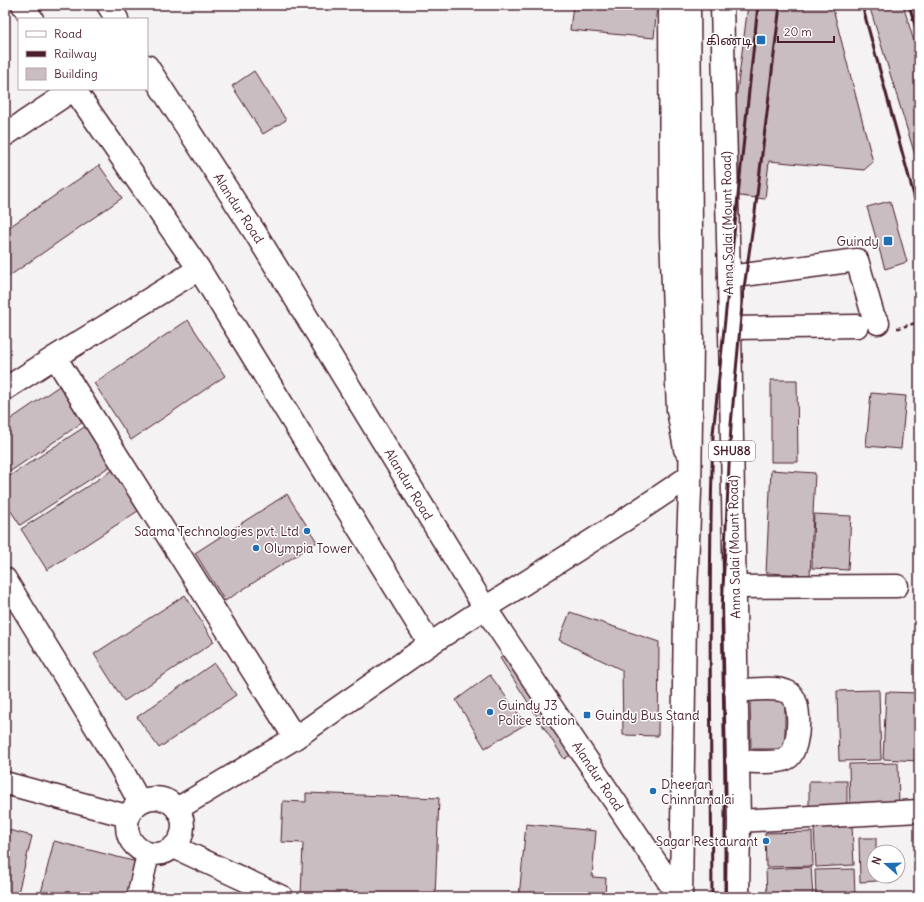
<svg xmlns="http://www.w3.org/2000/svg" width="924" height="902" font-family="Delius,'Noto Sans Tamil',sans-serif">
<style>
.building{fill:#cabdc1;stroke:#4a1f2b}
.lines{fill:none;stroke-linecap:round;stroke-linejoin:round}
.minor-casing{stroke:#4a1f2b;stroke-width:25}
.major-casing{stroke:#4a1f2b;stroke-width:25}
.path{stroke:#4a1f2b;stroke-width:2.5;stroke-dasharray:4 3;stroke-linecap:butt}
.minor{stroke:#fff;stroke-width:22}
.major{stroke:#fff;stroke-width:22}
.rail{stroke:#4a1f2b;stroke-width:3}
.poi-dot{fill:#1f6fb2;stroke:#fff;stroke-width:1.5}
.labels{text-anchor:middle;stroke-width:3;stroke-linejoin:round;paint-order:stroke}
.shield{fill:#fff;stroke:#80626b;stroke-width:1}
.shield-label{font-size:12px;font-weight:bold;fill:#4a1f2b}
.poi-label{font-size:13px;fill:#4a1f2b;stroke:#fff;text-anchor:end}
.street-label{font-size:13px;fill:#4a1f2b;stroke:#fff}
</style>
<rect width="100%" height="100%" fill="#f4f2f2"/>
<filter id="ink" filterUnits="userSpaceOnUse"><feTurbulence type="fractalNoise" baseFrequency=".025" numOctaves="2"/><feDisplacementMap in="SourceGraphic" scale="8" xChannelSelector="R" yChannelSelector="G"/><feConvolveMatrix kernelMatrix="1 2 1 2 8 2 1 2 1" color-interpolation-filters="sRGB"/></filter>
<g filter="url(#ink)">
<path class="building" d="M573,5H657L654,38L570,30Z
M748,5H832L873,162L864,170L769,161L765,199L724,194Z
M869,5H903L919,58V168Z
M254,71L286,120L263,134L232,86Z
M99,165L122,198L5,279V230Z
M890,201L907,262L885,269L867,207Z
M188,320L225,376L131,440L94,383Z
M771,380H797L798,462H771Z
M65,382L89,418L5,475V423Z
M871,393L906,396L901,449L866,446Z
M89,424L115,463L20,525L5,502V479Z
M116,468L141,509L47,570L21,529Z
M771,470L815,473L810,575L766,573Z
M287,494L317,542L225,601L195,553Z
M814,514L851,516L848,570L812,568Z
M185,595L214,642L124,701L94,654Z
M570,612L659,642L658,736L623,735L622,670L559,640Z
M511,651L575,752L564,759L500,658Z
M214,663L236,695L159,748L137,717Z
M490,675L526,724L485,748L456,700Z
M879,690L881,760L839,761L837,691Z
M886,692L919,693V761L883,759Z
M750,699H785V749H751Z
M898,763L899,808L850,810L849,764Z
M809,781H847V809H809Z
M306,793L439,798L435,897H301L303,843L281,842L283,801L306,802Z
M526,824L596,831L592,877L606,878L605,897H519Z
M852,826L854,865L816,867L814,828Z
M5,829L32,836L17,897H5Z
M812,832L813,866L766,867L765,833Z
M859,838H876V852H874V876H877V881L860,882Z
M54,841L137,862L128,897H40Z
M811,867L813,897H767L766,869Z
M854,869L855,896L816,897L815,870Z"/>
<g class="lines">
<defs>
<path id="minor" d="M23,5L32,19
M670,5L671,236L678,410L685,449
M74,89L199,269L430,644
M5,135L74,89
M729,277L857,260L873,315L878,323
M730,328L857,326
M55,357L295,738
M5,389L55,357L199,269
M5,579L121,768L139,801
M734,587L897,586
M736,691C750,690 775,686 788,692C803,699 800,747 789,757C780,765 749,761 737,761
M5,783L127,816
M127 826a28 28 0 1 1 56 0a28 28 0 1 1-56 0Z
M177,809L295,738L430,644L485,608
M739,821L919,811
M174,847L282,897
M138,897L148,854"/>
<path id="major" d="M108,5L117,19
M722,5L729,277L739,821L738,897
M147,66L256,234L485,608L679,897
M485,608L623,521L690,476
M681,897L685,617L690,491L692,342L689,5"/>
</defs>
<use href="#minor" class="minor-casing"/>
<use href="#major" class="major-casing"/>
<path class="path" d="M897,328H899L919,322"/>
<use href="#minor" class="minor"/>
<use href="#major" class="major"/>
<path class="rail" d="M862,5L919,214
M909,5L919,38
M712,897C711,743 708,588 713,434L758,5
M725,897V789L722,609L731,425L743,295L755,212L780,5"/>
</g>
</g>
<g class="poi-dot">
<rect x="756" y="35" width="10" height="10" rx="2"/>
<rect x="883" y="236" width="10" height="10" rx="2"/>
<circle cx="307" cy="531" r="4"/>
<circle cx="256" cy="548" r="4"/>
<circle cx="490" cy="712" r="4"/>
<rect x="583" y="711" width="8" height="8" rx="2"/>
<circle cx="653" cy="791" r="4"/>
<circle cx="766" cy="841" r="4"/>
</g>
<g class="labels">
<rect class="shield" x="709" y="441" width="46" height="20" rx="3"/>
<g class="shield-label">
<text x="732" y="455">SHU88</text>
</g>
<g class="poi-label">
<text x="752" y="45">கிண்டி</text>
<text x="879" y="246">Guindy</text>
<text x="299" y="536">Saama Technologies pvt. Ltd</text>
<text x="264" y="553" text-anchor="start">Olympia Tower</text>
<text x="498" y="710" text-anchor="start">Guindy J3<tspan x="498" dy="15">Police station</tspan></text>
<text x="595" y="720" text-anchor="start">Guindy Bus Stand</text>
<text x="661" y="789" text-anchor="start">Dheeran<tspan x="661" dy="15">Chinnamalai</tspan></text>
<text x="758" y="846">Sagar Restaurant</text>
</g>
<g class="street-label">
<text transform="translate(239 208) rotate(57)" y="5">Alandur Road</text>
<text transform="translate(727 223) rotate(-91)" y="5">Anna Salai (Mount Road)</text>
<text transform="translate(409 484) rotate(59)" y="5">Alandur Road</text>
<text transform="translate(734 547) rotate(-91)" y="5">Anna Salai (Mount Road)</text>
<text transform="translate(598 776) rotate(56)" y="5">Alandur Road</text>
</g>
</g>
<rect width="924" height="902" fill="none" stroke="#fff" stroke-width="20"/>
<rect x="10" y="10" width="904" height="882" fill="none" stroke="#4a1f2b" stroke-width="1.5" filter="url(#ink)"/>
<rect x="18" y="18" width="130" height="72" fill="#ffffff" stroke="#b7a5aa"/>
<rect x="26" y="31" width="20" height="6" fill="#ffffff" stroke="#b7a5aa"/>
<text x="54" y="38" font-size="12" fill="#4a1f2b">Road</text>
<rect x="26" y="51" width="20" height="6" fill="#4a1f2b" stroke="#b7a5aa"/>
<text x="54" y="58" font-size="12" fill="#4a1f2b">Railway</text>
<rect x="26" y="68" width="20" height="12" fill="#cabdc1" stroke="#b7a5aa"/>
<text x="54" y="78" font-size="12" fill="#4a1f2b">Building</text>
<g transform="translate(886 864) rotate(290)"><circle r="19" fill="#ffffff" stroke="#b7a5aa"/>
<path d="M0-3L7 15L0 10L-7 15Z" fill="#1f6fb2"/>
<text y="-6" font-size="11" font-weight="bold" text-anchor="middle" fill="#4a1f2b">N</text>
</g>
<path d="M778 36v6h56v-6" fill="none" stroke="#4a1f2b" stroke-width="2"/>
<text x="784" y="36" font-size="12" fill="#4a1f2b" stroke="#ffffff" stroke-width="3" paint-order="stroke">20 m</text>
</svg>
